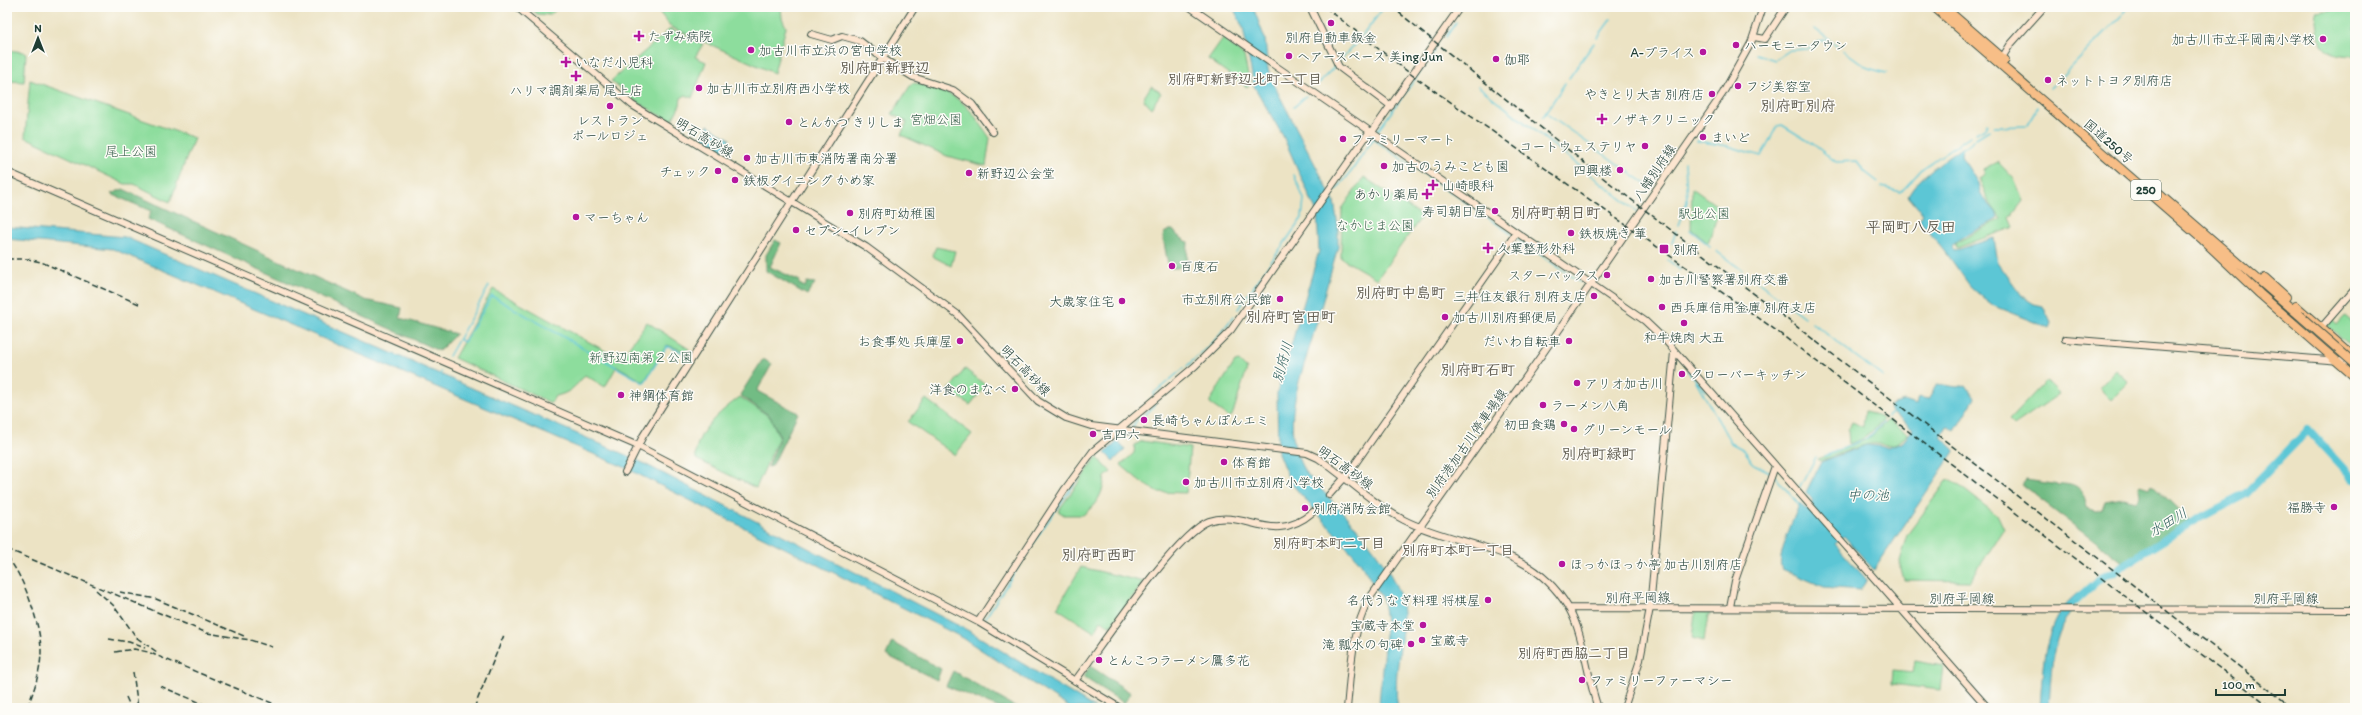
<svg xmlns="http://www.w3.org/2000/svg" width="2362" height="715" font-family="Itim,'Klee One',sans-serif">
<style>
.green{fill:#8ddd9d;stroke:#568d68}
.forest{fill:#72bc84;stroke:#487c5c}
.water{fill:#5bc6d5;stroke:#3d8284}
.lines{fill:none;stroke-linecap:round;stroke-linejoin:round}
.stream{stroke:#5bc6d5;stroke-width:1.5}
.river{stroke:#5bc6d5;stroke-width:8}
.secondary-casing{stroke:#3e564a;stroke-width:8}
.highway-casing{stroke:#3e564a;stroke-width:10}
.secondary{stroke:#fce5cf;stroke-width:6}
.highway{stroke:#f7be87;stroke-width:8}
.rail{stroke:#1f3d34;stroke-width:1.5;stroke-dasharray:6 3;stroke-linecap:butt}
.highway-bridge-casing{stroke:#3e564a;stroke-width:10;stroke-linecap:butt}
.highway-bridge{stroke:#f7be87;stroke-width:8}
.poi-dot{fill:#b5179e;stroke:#fdfcf7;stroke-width:1.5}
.labels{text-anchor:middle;stroke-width:3;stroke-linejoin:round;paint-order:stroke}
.shield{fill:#fdfcf7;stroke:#62766e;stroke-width:1}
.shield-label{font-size:12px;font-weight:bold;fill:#1f3d34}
.poi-label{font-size:13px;fill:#1f3d34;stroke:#fdfcf7;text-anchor:start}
.park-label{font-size:13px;fill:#355d49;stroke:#fdfcf7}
.street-label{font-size:13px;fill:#1f3d34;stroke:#fdfcf7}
.neighbourhood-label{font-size:14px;font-weight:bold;fill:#5f5b4f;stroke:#fdfcf7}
.water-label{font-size:14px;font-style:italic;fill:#2e5f5c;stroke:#fdfcf7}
.quarter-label{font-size:15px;font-weight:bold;fill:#5f5b4f;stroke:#fdfcf7}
</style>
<rect width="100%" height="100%" fill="#fdfcf7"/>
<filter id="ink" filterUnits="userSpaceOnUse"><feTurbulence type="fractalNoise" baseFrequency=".025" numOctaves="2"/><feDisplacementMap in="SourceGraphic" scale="8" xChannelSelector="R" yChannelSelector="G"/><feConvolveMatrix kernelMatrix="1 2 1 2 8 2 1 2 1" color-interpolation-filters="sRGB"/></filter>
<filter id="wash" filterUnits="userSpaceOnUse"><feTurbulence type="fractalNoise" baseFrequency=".012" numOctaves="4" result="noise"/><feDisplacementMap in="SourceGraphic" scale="16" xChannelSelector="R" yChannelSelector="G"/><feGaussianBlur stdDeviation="0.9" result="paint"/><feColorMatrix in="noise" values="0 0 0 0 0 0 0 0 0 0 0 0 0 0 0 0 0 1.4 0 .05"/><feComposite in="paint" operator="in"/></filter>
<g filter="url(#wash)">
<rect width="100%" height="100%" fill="#ece3c4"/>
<path class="green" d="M529,7H559L550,15L537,14Z
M655,7H781L782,18L786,27L774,73L671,27Z
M2355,7V56C2317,54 2320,46 2316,12Z
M670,29L703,44L695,57L706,62L692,98L686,95L681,98L680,105L671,122L634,100L611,81Z
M1223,38L1244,56L1250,84L1247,87L1208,59Z
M7,50L24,52L26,54L24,82L7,81Z
M30,80L194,138L170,202L134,184H125L25,137Z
M912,83C920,83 927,86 934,88C964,97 973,113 990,138L986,166L947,156L901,135L907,122L892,114Z
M1151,86L1161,93L1151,108L1143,99Z
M1998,162L2014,179L2023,201L2010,218L2014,227L1957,248L1955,243L2001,219L1988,200L1979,178L1985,174L1984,169Z
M1364,177L1420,215V219L1377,279L1341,258V255L1342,209Z
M1692,188L1720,208L1708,243L1691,229Z
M936,247L955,251L951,266L932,256Z
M493,289L620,359L647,322L689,349L687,352L667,345L644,382L617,366L605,387L585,375C576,386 569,394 555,396L551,403L454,358Z
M2345,316L2352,322L2355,320V350L2326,324L2331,319L2337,325Z
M1239,361L1247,369L1232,416L1229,417L1210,404V401L1235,362Z
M965,369L986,385L970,405L949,390Z
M2116,370L2129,382L2111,400L2099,388Z
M2046,381L2059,394L2014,425L2009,420Z
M740,397L770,417L779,437L756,488L696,459C693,433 721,411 740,397Z
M926,399L972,434L955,455L908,422Z
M1865,412L1877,415L1884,420C1870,432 1867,439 1849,444L1848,431L1852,422L1863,427Z
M1888,420L1908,434C1890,453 1884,440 1865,445C1850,449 1835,456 1820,461L1818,459L1868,439Z
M1142,441L1190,448L1186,493L1158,492L1140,481L1121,465L1134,453L1135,445Z
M1097,457L1111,472L1105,477C1103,494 1097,504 1083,515H1064L1058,511Z
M1952,480L1998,516L2004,529L1970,581L1904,580L1899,561L1907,535L1947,481Z
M1081,567L1144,582L1111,626L1101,621L1094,632L1057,608Z
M1687,610H1711L1710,615H1708L1704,641L1692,638L1695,613Z
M1915,661L1943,666L1940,690L1892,684L1893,670L1913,672Z"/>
<path class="forest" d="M123,189L365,300L402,308L400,318L456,334L439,351L148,219L151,211L111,194Z
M1169,230H1173L1178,236L1188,242L1187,262L1178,268H1170L1168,265L1163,237L1164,233Z
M775,240L781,243L770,267L800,281L799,284L805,287L807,282L815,283L807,295L766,271V255Z
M763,359L772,364L757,391L798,413L772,466L768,467L780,437L770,416L740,395Z
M2026,480L2060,485L2063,483C2080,484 2084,492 2087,508L2096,511L2102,509L2105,501L2123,498L2136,501L2140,496L2139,487L2141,484L2150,487L2152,484L2191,522L2124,563L2022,485Z
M892,642L941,669L937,680L886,655Z
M1090,666L1131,693L1124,703L1083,677Z
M953,671L1017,708H999L946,686Z"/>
<path class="water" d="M1233,7H1253L1265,39L1268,69L1274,85L1334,201L1338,226V247C1329,277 1321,308 1312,339C1299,383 1279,427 1305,472C1335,505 1402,568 1403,613C1403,645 1392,677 1398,708H1375V704H1379L1386,623L1383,600L1360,562L1290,482L1278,453L1277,393L1319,251L1317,213L1283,136L1254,86L1243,28Z
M708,125L730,139L721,152L699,139Z
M1962,147L1961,156L1978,183L1981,195L1996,212L1998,218C1989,226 1953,238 1952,247L1954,250L1960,249L1994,238L1998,263L2023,297L2034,304L2043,306L2051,323L2049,328L1994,306L1981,296L1970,286L1945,251L1919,220L1923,214L1908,196C1921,174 1942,162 1962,147Z
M7,227L125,237L635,459L971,632L1095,708H1070L963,638L624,467L113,249L7,239Z
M1937,384L1957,387L1966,385L1975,398L1955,431L1947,426L1941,437L1955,450L1874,570L1844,536L1835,544L1867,580L1860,590L1824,587L1782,569C1775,560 1795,515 1800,503L1806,510L1814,502L1806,492L1821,462L1866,445L1887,447L1903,442L1913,429L1889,409L1891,405L1904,401L1916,405L1918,397L1928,399Z
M1118,441L1125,450L1113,461L1105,453Z
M2079,592L2086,593C2050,629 2052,662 2049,708H2040C2043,667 2042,619 2079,592Z"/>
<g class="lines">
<path class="stream" d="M318,7L325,10
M2124,13L2129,7
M1815,29L1827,38
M1446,37L1456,22
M1597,38L1611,19
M1831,41L1838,46
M1843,50L1868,68L1886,73
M1756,54L1775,60L1790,50L1808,49L1820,41L1829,39
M1339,61L1360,39L1384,7
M1569,78L1594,43
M2058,81L2122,15
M1319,83L1335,66
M1478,86L1638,212
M2050,88L2053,85
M1294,107L1306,96
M1548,115L1649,186
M1543,117L1565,83
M2027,125L2038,107
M1993,127L2025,126
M1377,132L1435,51
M1976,133L1985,128L1987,123
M1976,138L1989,130
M1373,139L1513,235
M1697,141L1728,146L1761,156L1777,126L1782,125L1813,144L1836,162L1857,161L1865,172L1878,182
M1961,150L1974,140
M1882,187L1901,192L1923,168L1970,136
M1336,190L1351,172L1375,136
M1678,225L1687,202L1685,162
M1690,230L1710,246
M1516,238L1580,282
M1672,243L1676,231
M1716,251L1742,270
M1668,260L1680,270
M1749,275L1804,317
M1238,309L1302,218L1304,199L1294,175
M1812,323L1883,377
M459,339L464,342L492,296L644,383L667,346L684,353
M449,356L489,286
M1187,366L1215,340L1234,316
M1687,370L1706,391
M440,375L441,372
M1696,381L1731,443L1744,450L1754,464L1770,472
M1154,397V393L1184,368
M1888,417L1893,412
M1132,429L1136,421L1153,408L1154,403
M1825,456L1868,438L1883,423
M1773,474L1799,505
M1800,487L1816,457
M986,617L1041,531L1091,460L1115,436L1128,435L1130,432"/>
<path class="river" d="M2076,600L2098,580L2105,575L2115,573L2125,564L2196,520L2246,494L2308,430L2353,479L2355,478"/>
</g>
</g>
<g filter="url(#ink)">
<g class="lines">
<defs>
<path id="secondary" d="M517,7L632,105L866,247L957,314L1038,401L1066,418L1091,426L1307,453L1318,458C1347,478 1373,504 1404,520C1463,550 1529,542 1568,607C1584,633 1587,678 1598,708
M1190,7L1645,321L1666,341L1988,708
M1310,7L1339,67L1391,106
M811,34L832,40L842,36L860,41L882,58L913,77L953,90L972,104L993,132
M1754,37L1765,39L1786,7
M2000,61L2010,45L2044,7
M1372,132L1460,7
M7,172L638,446L978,622L1120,708
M2321,328L2355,289
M2065,339L2353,362
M625,472L643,436L915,7
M1329,495L1348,474L1516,233
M1730,607L1735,581L1775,466
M1569,608L2355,610
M978,622L1065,489L1093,451L1195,366L1231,330L1370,131
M1075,681C1099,649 1177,532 1209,521C1246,509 1272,547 1313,512
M1347,708C1351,670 1351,633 1369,599L1543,353L1723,93L1751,43L1763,7
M1624,708L1640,660L1650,608L1674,352"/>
<path id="highway" d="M1934,7L2203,240L2260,294L2355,377
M1944,7L2005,60
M2151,187L2299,315
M2265,278L2286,297
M2296,306L2355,358"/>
</defs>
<use href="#secondary" class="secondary-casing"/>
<use href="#highway" class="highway-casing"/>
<use href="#secondary" class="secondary"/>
<use href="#highway" class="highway"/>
<path class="rail" d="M1325,7L1412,75L1770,326L2272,708
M1392,7L1602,177L2293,708
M7,259H27L41,262L139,304
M7,549L207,633L250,640L272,647
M7,557C24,576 41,626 41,651C41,670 34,691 27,708
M96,590L113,605L137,638L157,652
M120,592L156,599L244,636
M109,639L129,642L145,648
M115,652L134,649L148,652L284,708
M133,672L138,708
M160,686L213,708
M126,697L131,708
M474,708L504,635"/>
<defs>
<path id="highway-bridge" d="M2299,315L2355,364"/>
</defs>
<use href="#highway-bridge" class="highway-bridge-casing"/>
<use href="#highway-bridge" class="highway-bridge"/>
</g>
</g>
<g class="poi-dot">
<circle cx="1331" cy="23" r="4"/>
<path d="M637 30h4v4h4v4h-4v4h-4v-4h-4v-4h4z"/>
<circle cx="2323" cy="39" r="4"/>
<circle cx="1736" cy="45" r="4"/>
<circle cx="751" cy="50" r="4"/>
<circle cx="1703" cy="52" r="4"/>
<circle cx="1289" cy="56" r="4"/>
<circle cx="1496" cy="59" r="4"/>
<path d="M564 56h4v4h4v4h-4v4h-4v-4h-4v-4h4z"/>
<path d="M574 70h4v4h4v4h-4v4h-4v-4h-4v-4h4z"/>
<circle cx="2048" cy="80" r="4"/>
<circle cx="1738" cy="86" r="4"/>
<circle cx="699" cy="88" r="4"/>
<circle cx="1712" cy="94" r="4"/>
<circle cx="610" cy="106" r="4"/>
<path d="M1600 113h4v4h4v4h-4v4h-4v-4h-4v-4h4z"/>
<circle cx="789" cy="122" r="4"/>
<circle cx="1703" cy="137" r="4"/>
<circle cx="1343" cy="139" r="4"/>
<circle cx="1645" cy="146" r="4"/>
<circle cx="747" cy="158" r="4"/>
<circle cx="1384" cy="166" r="4"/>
<circle cx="1620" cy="170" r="4"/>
<circle cx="718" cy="171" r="4"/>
<circle cx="969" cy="173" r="4"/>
<circle cx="735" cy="180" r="4"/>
<path d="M1431 179h4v4h4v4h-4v4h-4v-4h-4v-4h4z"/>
<path d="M1425 188h4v4h4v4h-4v4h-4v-4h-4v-4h4z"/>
<circle cx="1495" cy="211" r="4"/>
<circle cx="850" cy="213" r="4"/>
<circle cx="576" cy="217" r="4"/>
<circle cx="796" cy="230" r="4"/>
<circle cx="1571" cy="233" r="4"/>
<path d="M1486 242h4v4h4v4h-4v4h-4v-4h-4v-4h4z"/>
<rect x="1659" y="244" width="10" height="10" rx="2"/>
<circle cx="1172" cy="266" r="4"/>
<circle cx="1607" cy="275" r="4"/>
<circle cx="1651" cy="279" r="4"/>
<circle cx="1594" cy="296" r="4"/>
<circle cx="1280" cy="299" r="4"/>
<circle cx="1122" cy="301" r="4"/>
<circle cx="1662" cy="307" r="4"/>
<circle cx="1445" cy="317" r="4"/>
<circle cx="1684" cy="323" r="4"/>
<circle cx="960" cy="341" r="4"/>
<circle cx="1569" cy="341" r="4"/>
<circle cx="1682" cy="374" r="4"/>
<circle cx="1577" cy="383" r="4"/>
<circle cx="1015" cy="389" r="4"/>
<circle cx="621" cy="395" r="4"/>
<circle cx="1543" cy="405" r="4"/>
<circle cx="1144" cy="420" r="4"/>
<circle cx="1564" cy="424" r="4"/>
<circle cx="1574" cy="429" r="4"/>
<circle cx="1093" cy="434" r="4"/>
<circle cx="1224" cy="462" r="4"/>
<circle cx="1186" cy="482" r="4"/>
<circle cx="2334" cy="507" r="4"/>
<circle cx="1305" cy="508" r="4"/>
<circle cx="1562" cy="564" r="4"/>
<circle cx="1488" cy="600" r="4"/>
<circle cx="1423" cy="625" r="4"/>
<circle cx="1422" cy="640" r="4"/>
<circle cx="1411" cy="644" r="4"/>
<circle cx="1099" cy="660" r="4"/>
<circle cx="1582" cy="680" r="4"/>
</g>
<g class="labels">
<rect class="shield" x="2131" y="180" width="30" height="20" rx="3"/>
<g class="shield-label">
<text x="2146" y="194">250</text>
</g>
<g class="poi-label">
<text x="648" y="41">たずみ病院</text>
<text x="1331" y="42" text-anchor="middle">別府自動車鈑金</text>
<text x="2315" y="44" text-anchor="end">加古川市立平岡南小学校</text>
<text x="1744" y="50">ハーモニータウン</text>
<text x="759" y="55">加古川市立浜の宮中学校</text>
<text x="1695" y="57" text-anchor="end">A-プライス</text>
<text x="1297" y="61">ヘアースペース 美ing Jun</text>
<text x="1504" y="64">伽耶</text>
<text x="575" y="67">いなだ小児科</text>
<text x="2056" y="85">ネットトヨタ別府店</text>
<text x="1746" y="91">フジ美容室</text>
<text x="707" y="93">加古川市立別府西小学校</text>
<text x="576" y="95" text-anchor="middle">ハリマ調剤薬局 尾上店</text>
<text x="1704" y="99" text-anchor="end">やきとり大吉 別府店</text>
<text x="1611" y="124">ノザキクリニック</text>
<text x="610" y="125" text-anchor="middle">レストラン<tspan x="610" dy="15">ポールロジェ</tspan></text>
<text x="797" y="127">とんかつ きりしま</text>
<text x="1711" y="142">まいど</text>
<text x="1351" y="144">ファミリーマート</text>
<text x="1637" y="151" text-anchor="end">コートウェステリヤ</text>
<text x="755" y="163">加古川市東消防署南分署</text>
<text x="1392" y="171">加古のうみこども園</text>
<text x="1612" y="175" text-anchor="end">四興楼</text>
<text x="710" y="176" text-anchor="end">チェック</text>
<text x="977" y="178">新野辺公会堂</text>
<text x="743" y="185">鉄板ダイニング かめ家</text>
<text x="1442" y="190">山崎眼科</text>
<text x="1419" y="199" text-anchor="end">あかり薬局</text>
<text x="1487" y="216" text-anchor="end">寿司朝日屋</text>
<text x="858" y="218">別府町幼稚園</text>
<text x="584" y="222">マーちゃん</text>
<text x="804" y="235">セブン-イレブン</text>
<text x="1579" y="238">鉄板焼き 華</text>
<text x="1497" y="253">久葉整形外科</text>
<text x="1673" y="254">別府</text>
<text x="1180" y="271">百度石</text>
<text x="1599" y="280" text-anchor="end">スターバックス</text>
<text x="1659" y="284">加古川警察署別府交番</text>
<text x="1586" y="301" text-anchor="end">三井住友銀行 別府支店</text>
<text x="1272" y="304" text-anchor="end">市立別府公民館</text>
<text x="1114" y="306" text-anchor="end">大歳家住宅</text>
<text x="1670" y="312">西兵庫信用金庫 別府支店</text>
<text x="1453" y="322">加古川別府郵便局</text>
<text x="1684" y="342" text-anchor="middle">和牛焼肉 大五</text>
<text x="952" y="346" text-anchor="end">お食事処 兵庫屋</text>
<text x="1561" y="346" text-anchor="end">だいわ自転車</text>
<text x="1690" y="379">クローバーキッチン</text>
<text x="1585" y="388">アリオ加古川</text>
<text x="1007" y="394" text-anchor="end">洋食のまなべ</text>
<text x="629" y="400">神鋼体育館</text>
<text x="1551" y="410">ラーメン八角</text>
<text x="1152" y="425">長崎ちゃんぽんエミ</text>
<text x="1556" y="429" text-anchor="end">初田食鶏</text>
<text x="1582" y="434">グリーンモール</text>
<text x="1101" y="439">吉四六</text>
<text x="1232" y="467">体育館</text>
<text x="1194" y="487">加古川市立別府小学校</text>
<text x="2326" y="512" text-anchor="end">福勝寺</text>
<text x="1313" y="513">別府消防会館</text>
<text x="1570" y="569">ほっかほっか亭 加古川別府店</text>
<text x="1480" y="605" text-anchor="end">名代うなぎ料理 将棋屋</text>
<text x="1415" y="630" text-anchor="end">宝蔵寺本堂</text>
<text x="1430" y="645">宝蔵寺</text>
<text x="1403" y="649" text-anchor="end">滝 瓢水の句碑</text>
<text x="1107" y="665">とんこつラーメン鷹多花</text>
<text x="1590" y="685">ファミリーファーマシー</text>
</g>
<g class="park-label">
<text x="936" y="124">宮畑公園</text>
<text x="131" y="156">尾上公園</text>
<text x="1704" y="218">駅北公園</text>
<text x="1375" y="230">なかじま公園</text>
<text x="641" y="362">新野辺南第２公園</text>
</g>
<g class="street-label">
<text transform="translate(705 137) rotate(31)" y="5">明石高砂線</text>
<text transform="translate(2109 141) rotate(41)" y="5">国道250号</text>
<text transform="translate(1654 172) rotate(-56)" y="5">八幡別府線</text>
<text transform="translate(1026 370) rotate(46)" y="5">明石高砂線</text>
<text transform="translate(1466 443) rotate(-55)" y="5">別府港加古川停車場線</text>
<text transform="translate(1346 467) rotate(36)" y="5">明石高砂線</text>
<text transform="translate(1638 597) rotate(-1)" y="5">別府平岡線</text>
<text x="1962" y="603">別府平岡線</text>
<text x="2286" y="603">別府平岡線</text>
</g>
<g class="neighbourhood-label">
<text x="1245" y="84">別府町新野辺北町二丁目</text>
<text x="1329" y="548">別府町本町二丁目</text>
<text x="1458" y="555">別府町本町一丁目</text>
<text x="1574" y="658">別府町西脇二丁目</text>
</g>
<g class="water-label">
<text transform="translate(1282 362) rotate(-75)" y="5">別府川</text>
<text x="1868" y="500">中の池</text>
<text transform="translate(2168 522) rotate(-31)" y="5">水田川</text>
</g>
<g class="quarter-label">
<text x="885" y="73">別府町新野辺</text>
<text x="1798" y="111">別府町別府</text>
<text x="1556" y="218">別府町朝日町</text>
<text x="1911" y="232">平岡町八反田</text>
<text x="1401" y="298">別府町中島町</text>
<text x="1291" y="322">別府町宮田町</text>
<text x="1478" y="375">別府町石町</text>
<text x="1599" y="459">別府町緑町</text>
<text x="1099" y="560">別府町西町</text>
</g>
</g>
<rect width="2362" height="715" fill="none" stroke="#fdfcf7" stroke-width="24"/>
<g transform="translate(38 38)" stroke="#fdfcf7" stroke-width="3" paint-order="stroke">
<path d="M0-3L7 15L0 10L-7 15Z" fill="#1f3d34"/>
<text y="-6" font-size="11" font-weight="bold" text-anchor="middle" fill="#1f3d34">N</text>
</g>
<path d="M2216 689v6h69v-6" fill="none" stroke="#1f3d34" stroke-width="2"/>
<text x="2222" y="689" font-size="12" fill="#1f3d34" stroke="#fdfcf7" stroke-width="3" paint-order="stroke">100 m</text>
</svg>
